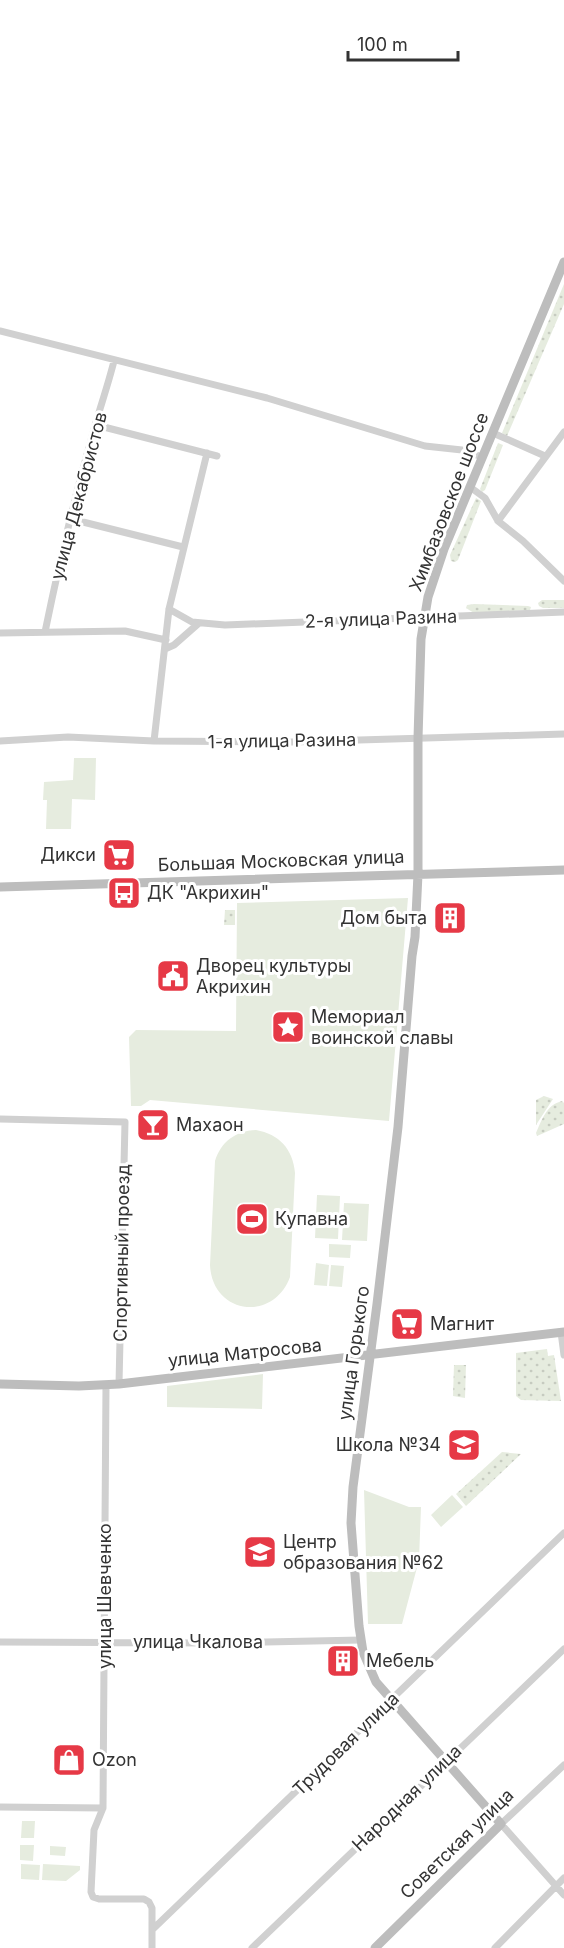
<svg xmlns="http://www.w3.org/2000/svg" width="564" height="1948" font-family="Inter,sans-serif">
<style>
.grass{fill:url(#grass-dots)}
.green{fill:#e6ecdf}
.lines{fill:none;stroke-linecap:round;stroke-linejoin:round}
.street{stroke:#d0d0d0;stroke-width:7}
.secondary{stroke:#bdbdbd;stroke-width:9}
.labels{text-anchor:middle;stroke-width:6;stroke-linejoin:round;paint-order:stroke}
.street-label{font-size:18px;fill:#333;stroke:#fff}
.poi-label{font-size:18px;fill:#333;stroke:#fff;text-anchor:start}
</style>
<defs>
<pattern id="grass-dots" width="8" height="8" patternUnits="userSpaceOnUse" patternTransform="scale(1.5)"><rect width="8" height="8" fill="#e6ecdf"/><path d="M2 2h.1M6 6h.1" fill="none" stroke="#c6cbc0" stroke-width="1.8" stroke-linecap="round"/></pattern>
</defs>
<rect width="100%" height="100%" fill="#fff"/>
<path class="grass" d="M564,284V304L507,436L502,433Z
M498,443L503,445L485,490L482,492L480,489Z
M476,498L481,501L458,560L455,562L451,561L450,555Z
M542,600H564V608H543L539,606L538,603Z
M474,604L528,606L531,607L530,610L474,613L466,608L467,605Z
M225,910H235V925H224Z
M544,1096L553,1099L536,1125V1100Z
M562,1101L564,1103V1124L537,1136L536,1133C542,1120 546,1105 562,1101Z
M547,1349L548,1356L554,1355L561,1401L521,1400L516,1396V1353Z
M454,1365H466L465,1398L453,1396Z
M502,1452L521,1454L466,1506L456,1494Z"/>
<path class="green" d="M74,758H96L95,800L72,799L71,829H46L47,800H43L44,782L73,780Z
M408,898L389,1121L150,1100L141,1106H131L129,1037L136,1030L236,1031L237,903Z
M256,1130C279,1134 293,1149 295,1173L290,1277C273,1323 212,1314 210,1265L215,1161C221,1142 235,1131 256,1130Z
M317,1195L340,1196L338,1239L315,1238Z
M344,1203L369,1204L367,1241L342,1240Z
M329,1244L351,1245L350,1258L329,1257Z
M316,1263L329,1265L327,1286L314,1285Z
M331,1265L344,1266L342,1287L329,1286Z
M263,1374L262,1409L167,1407V1386Z
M364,1490L409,1507H421L419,1560L402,1624H368Z
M452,1495L463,1507L441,1527L431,1515Z
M22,1821H35L34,1838H21Z
M20,1845H34L33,1861L20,1860Z
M50,1846L66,1847L65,1856L50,1855Z
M21,1864L40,1865L39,1880L21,1879Z
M43,1864L80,1866V1870L66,1881L42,1880Z"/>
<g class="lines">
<path class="street" d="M0,331L267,398L425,446L462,450L482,457
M96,425L217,456
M493,433L545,456
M470,487L485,498L498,521L523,541L564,581
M71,519L183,547
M498,521L564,432
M169,609L192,622L225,625L564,612
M45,632C58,569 72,506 90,444C97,416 107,389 114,361
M0,633L125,631L166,640
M165,649L174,645L199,623
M0,741L68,737L154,741L292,742L564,734
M154,741L169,609L207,453
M0,1119L125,1122L119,1384
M561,1332L564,1355
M106,1385L103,1808L94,1830L91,1892L93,1897L99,1899H144L149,1902L152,1908V1948
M0,1642L211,1643L361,1640
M564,1765L501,1824L564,1895
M0,1807L103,1808
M153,1929L564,1533
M252,1948L564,1649
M495,1948L564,1878"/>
<path class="secondary" d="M0,887L564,870
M0,1384L79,1386L119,1384L564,1332
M375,1948L501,1824L376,1682L363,1652L359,1626L351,1523L353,1487L377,1304L398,1127L412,956L415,937L418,874V738L421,639L428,597L444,549L564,262"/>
</g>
<defs>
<symbol id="supermarket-square" viewBox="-11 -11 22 22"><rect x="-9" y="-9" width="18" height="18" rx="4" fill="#e63946" stroke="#fff"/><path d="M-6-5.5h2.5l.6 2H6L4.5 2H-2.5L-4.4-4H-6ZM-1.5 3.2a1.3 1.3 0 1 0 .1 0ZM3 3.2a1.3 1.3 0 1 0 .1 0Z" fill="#fff"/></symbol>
<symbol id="bus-square" viewBox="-11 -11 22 22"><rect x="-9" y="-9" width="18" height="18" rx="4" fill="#e63946" stroke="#fff"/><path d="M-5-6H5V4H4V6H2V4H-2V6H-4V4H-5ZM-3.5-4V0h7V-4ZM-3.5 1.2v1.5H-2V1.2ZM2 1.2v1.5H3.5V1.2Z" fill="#fff"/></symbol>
<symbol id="building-square" viewBox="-11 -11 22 22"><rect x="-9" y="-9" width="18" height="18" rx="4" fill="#e63946" stroke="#fff"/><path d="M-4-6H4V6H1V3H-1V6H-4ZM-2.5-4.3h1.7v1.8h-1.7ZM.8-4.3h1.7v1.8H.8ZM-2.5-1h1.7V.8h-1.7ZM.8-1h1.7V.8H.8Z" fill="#fff"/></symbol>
<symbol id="civic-square" viewBox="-11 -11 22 22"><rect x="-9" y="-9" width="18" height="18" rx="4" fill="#e63946" stroke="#fff"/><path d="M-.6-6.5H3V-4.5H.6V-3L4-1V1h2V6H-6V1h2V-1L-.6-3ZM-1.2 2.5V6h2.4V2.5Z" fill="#fff"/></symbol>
<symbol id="sight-square" viewBox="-11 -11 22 22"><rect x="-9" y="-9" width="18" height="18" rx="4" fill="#e63946" stroke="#fff"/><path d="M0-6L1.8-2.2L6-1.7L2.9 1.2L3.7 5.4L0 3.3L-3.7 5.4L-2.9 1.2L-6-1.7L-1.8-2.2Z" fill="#fff"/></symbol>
<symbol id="bar-square" viewBox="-11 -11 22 22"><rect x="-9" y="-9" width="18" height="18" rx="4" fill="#e63946" stroke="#fff"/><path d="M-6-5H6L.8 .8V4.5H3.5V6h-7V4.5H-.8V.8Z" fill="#fff"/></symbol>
<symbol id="stadium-square" viewBox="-11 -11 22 22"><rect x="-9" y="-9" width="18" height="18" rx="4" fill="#e63946" stroke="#fff"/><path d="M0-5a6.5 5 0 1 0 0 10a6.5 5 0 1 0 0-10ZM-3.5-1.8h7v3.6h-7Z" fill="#fff"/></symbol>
<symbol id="school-square" viewBox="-11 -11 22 22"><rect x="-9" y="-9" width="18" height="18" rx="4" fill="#e63946" stroke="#fff"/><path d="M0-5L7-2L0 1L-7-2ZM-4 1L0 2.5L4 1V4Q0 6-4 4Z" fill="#fff"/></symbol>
<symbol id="shop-square" viewBox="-11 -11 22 22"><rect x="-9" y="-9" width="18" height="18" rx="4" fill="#e63946" stroke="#fff"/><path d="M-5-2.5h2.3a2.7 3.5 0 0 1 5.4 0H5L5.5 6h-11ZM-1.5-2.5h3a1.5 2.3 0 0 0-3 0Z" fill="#fff"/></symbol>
</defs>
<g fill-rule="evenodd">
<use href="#supermarket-square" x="100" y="836" width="38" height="38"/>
<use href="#bus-square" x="105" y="874" width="38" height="38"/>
<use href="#building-square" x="431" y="899" width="38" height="38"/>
<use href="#civic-square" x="154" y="957" width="38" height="38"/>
<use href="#sight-square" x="269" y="1008" width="38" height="38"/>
<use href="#bar-square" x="134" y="1106" width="38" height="38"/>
<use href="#stadium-square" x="233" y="1200" width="38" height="38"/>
<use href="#supermarket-square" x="388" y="1305" width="38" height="38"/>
<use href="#school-square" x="445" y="1426" width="38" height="38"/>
<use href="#school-square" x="241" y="1533" width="38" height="38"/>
<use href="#building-square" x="324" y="1642" width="38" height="38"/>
<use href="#shop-square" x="50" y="1741" width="38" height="38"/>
</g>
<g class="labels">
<g class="street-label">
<text transform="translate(79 496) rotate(-75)" y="6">улица Декабристов</text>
<text transform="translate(449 502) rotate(-69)" y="6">Химбазовское шоссе</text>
<text transform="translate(381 619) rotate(-2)" y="6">2-я улица Разина</text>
<text transform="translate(282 741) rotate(-1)" y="6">1-я улица Разина</text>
<text transform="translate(281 861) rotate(-2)" y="6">Большая Московская улица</text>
<text transform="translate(122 1253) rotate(-89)" y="6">Спортивный проезд</text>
<text transform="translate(245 1353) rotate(-6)" y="6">улица Матросова</text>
<text transform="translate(354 1353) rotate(-82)" y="6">улица Горького</text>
<text transform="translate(105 1596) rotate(-90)" y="6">улица Шевченко</text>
<text x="198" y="1648">улица Чкалова</text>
<text transform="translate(346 1744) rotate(-44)" y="6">Трудовая улица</text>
<text transform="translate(407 1798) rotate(-44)" y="6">Народная улица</text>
<text transform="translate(457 1844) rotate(-44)" y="6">Советская улица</text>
</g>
<g class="poi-label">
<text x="96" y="861" text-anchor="end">Дикси</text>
<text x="147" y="899">ДК "Акрихин"</text>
<text x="427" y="924" text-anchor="end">Дом быта</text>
<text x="196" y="972">Дворец культуры<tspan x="196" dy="21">Акрихин</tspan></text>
<text x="311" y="1023">Мемориал<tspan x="311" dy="21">воинской славы</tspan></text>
<text x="176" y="1131">Махаон</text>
<text x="275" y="1225">Купавна</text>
<text x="430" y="1330">Магнит</text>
<text x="441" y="1451" text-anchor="end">Школа №34</text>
<text x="283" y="1548">Центр<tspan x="283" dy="21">образования №62</tspan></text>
<text x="366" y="1667">Мебель</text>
<text x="92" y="1766">Ozon</text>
</g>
</g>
<path d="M348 51v9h110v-9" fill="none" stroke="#333333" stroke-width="3"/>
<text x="357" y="51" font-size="18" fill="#333333" stroke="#ffffff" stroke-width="4.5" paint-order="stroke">100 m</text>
</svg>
